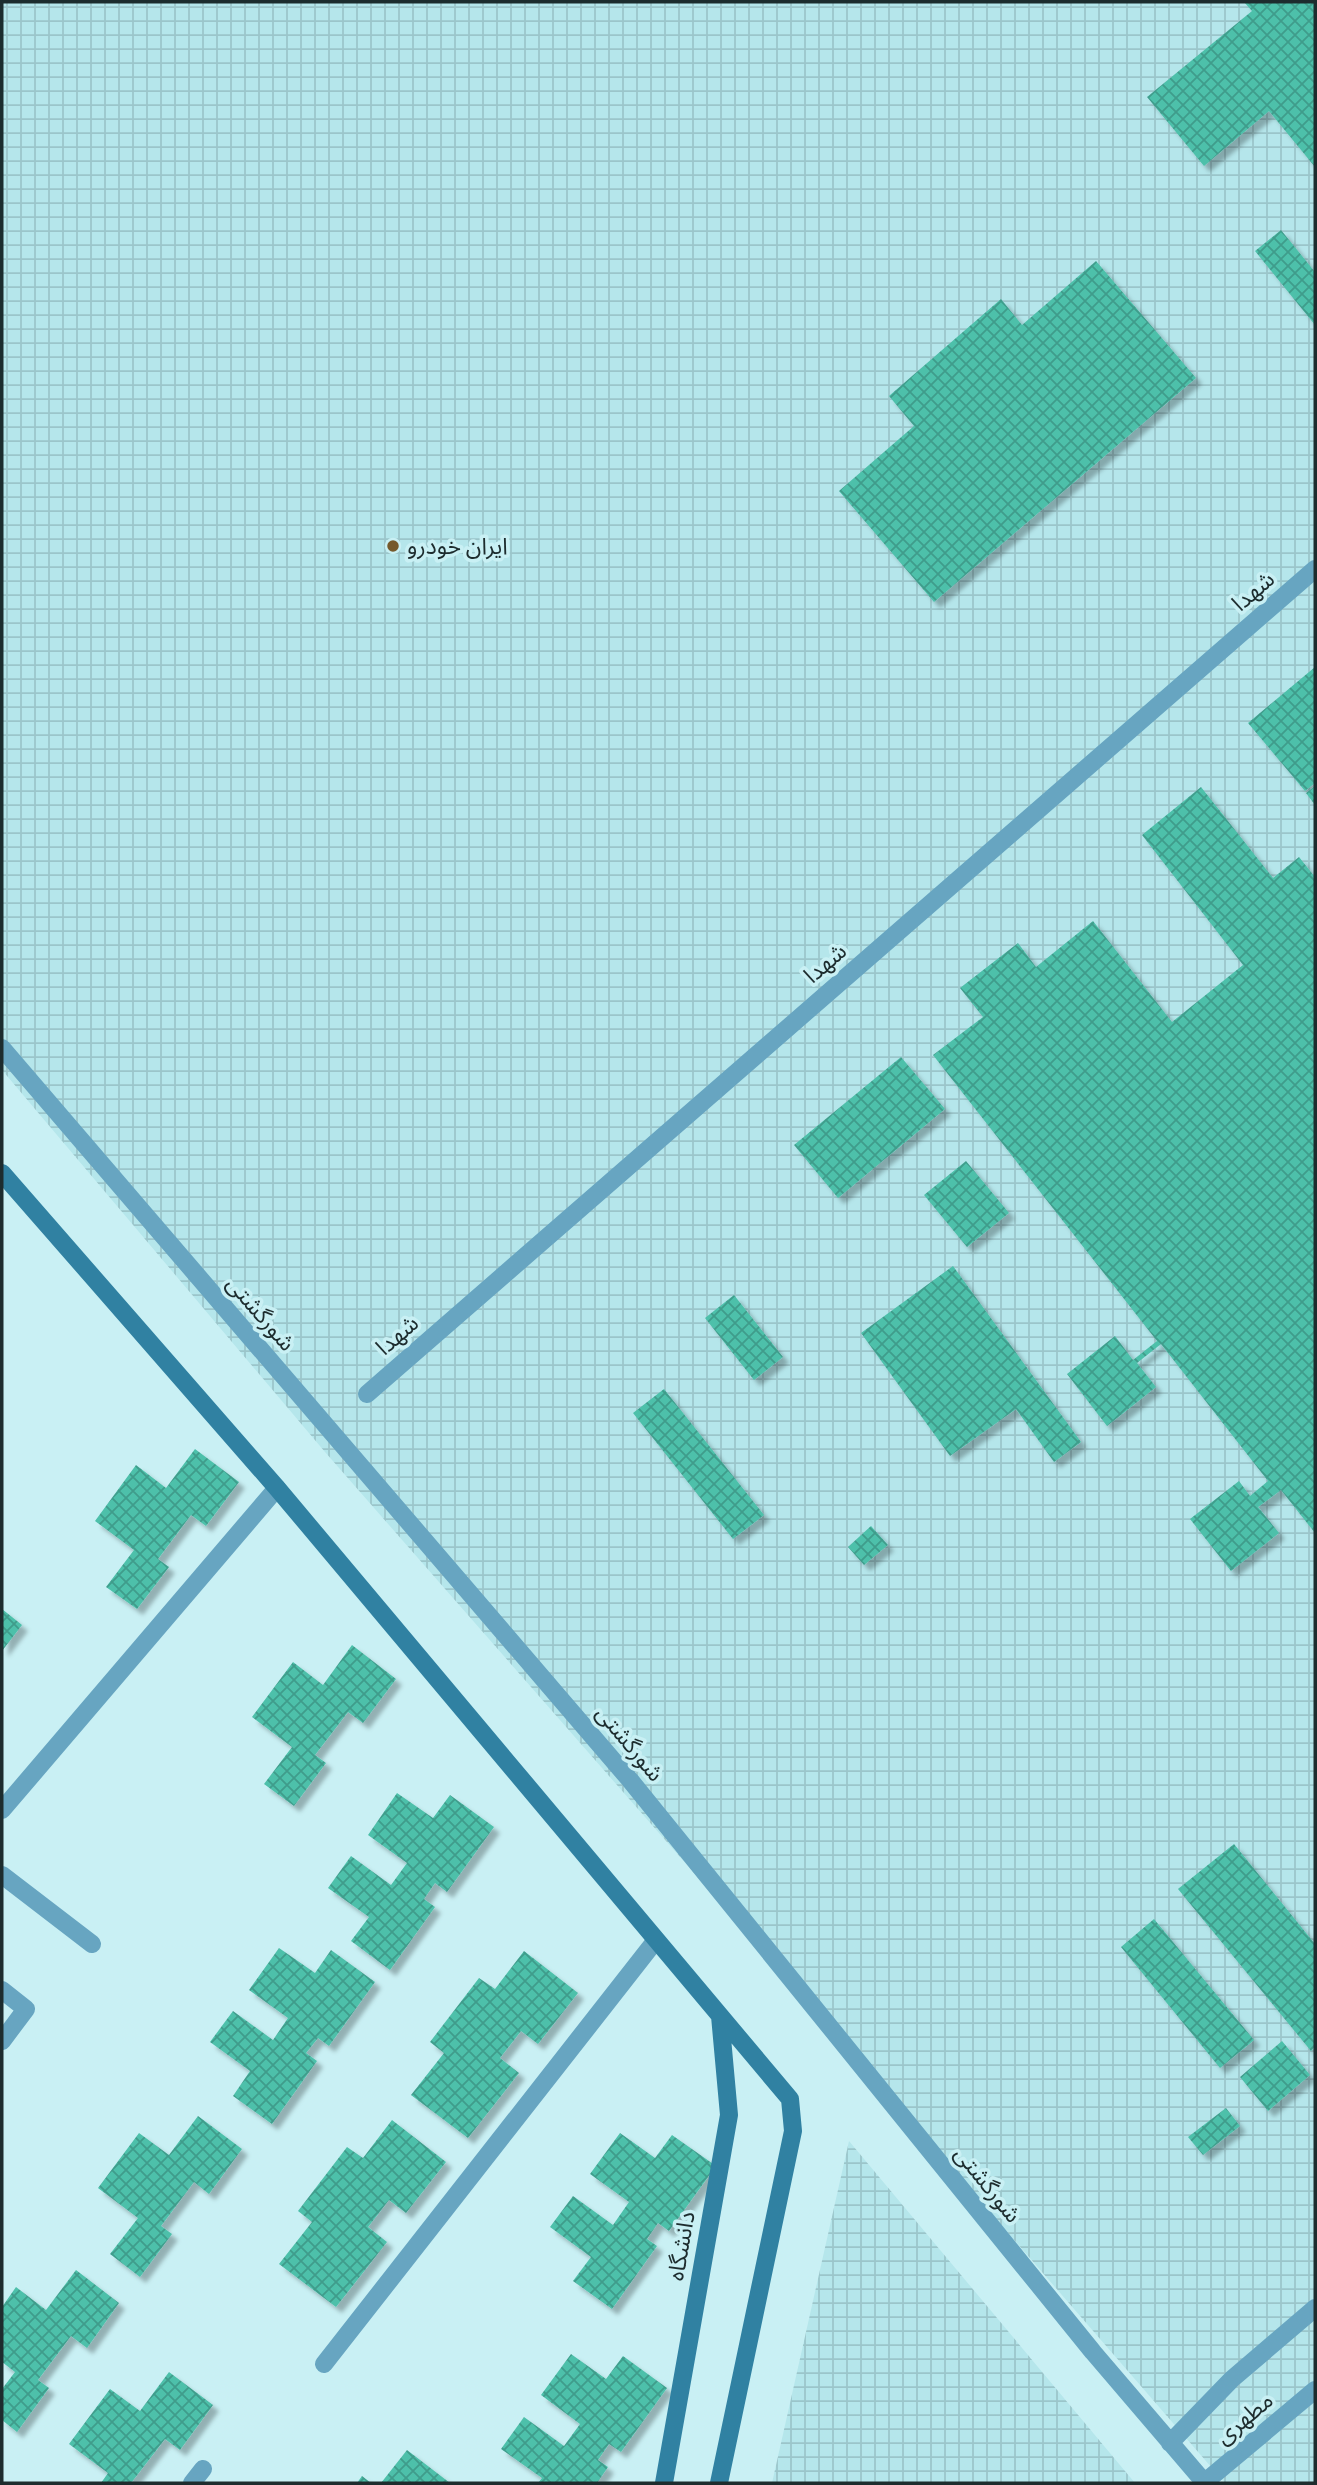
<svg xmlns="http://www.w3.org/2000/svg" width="1317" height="2485" font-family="Manrope,'Noto Sans Arabic',sans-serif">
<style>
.industrial{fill:url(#industrial-grid)}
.building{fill:url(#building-cross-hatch);filter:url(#shadow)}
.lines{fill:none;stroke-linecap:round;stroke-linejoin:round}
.lane{stroke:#67a5c1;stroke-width:18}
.street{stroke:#67a5c1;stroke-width:18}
.secondary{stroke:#3081a2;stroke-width:18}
.poi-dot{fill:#755a2c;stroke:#c9f0f4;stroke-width:2.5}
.labels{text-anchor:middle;stroke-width:7;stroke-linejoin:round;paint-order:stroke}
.poi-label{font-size:23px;fill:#1d2c2e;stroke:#c9f0f4;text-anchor:start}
.street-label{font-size:23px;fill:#1d2c2e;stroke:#c9f0f4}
</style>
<defs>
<pattern id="industrial-grid" width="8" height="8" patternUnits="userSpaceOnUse" patternTransform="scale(1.75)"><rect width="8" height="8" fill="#b5e6eb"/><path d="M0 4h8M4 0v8" fill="none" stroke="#9bc5ca"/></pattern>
<pattern id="building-cross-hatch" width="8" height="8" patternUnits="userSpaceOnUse" patternTransform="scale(1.75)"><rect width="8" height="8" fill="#4dc0aa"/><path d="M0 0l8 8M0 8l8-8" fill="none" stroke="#3f9c8b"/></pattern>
<filter id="shadow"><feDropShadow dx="6" dy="6" stdDeviation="2" flood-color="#0004"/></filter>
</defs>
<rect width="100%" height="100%" fill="#c9f0f4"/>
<path class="industrial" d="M2,2H1315V2483H1225L858,2060L325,1452L2,1070Z
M849,2141L1135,2483H772Z"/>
<path class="building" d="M1244,2H1315V167L1269,111L1204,166L1147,97L1252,11Z
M1281,230L1315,272V325L1255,251Z
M1096,261L1196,378L934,602L839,491L914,426L889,396L1001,299L1022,325Z
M1315,667V783L1305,791L1248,723Z
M1315,786V805L1306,793Z
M1201,787L1273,878L1299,857L1315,877V1533L1281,1490L1258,1507L1279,1533L1231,1571L1190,1519L1239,1481L1250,1496L1268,1481L1161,1344L1137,1363L1156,1387L1107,1426L1067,1374L1115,1336L1133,1360L1157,1341L933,1055L983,1017L960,988L1018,943L1036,967L1093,921L1172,1022L1243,965L1142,835Z
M901,1057L945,1109L838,1198L794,1145Z
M966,1161L1009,1213L967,1247L924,1195Z
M953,1266L1081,1442L1054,1462L1016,1409L950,1456L861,1333Z
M734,1295L783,1357L754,1380L705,1318Z
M664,1389L764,1515L733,1539L633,1413Z
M195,1449L239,1482L206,1526L191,1515L158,1559L169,1567L137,1609L106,1587L134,1550L95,1521L136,1465L166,1488Z
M871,1526L888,1545L864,1565L848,1547Z
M2,1609L22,1625L2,1651Z
M352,1645L396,1679L363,1723L348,1712L315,1755L326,1763L294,1806L264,1784L292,1747L252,1717L293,1662L323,1685Z
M397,1793L433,1818L450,1795L494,1827L447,1892L435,1883L424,1899L435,1907L390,1970L351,1941L369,1917L328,1888L351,1856L391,1885L407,1863L368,1835Z
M1234,1844L1315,1944V2047L1311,2051L1178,1889Z
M1154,1919L1254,2040L1220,2068L1121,1947Z
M279,1948L315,1973L331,1950L375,1982L329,2046L318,2038L306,2053L317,2061L272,2124L233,2096L250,2071L210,2042L233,2011L273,2040L288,2018L249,1990Z
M524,1951L578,1993L538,2044L521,2031L500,2058L519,2073L468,2138L411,2095L444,2053L430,2042L479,1978L495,1989Z
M1282,2041L1310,2075L1268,2111L1240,2077Z
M1226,2108L1240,2126L1203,2155L1188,2137Z
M198,2116L242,2149L209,2194L194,2182L161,2226L172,2234L140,2277L110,2254L138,2218L98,2188L139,2133L169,2155Z
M392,2120L446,2162L406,2213L389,2200L368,2227L387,2242L336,2307L279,2264L312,2222L298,2211L347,2147L363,2158Z
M620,2133L655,2158L672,2135L716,2166L669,2231L658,2223L647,2239L657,2246L612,2309L573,2281L591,2257L550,2227L573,2196L613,2225L629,2202L590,2174Z
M76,2270L119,2303L87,2348L71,2336L38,2380L49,2388L17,2432L2,2420V2389L15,2372L2,2362V2307L16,2287L46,2310Z
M571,2354L606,2379L623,2356L667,2388L621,2452L609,2444L598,2460L608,2467L597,2483H538L542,2478L501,2449L524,2417L564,2446L580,2424L541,2395Z
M169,2372L213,2405L180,2450L165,2439L131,2483H101L108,2473L69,2444L110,2389L140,2411Z
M407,2450L450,2483H381Z
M362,2476L371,2483H357Z"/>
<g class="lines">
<path class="lane" d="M2,1048L630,1780L1093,2352L1205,2483
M367,1394L1315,569
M1170,2443L1232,2379L1315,2308
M1205,2482L1315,2390"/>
<path class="street" d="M2,1810L277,1488
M2,1875L92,1944
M2,1990L26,2009L2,2041
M324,2364L656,1940
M192,2483L203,2469"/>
<path class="secondary" d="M2,1173L277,1488L790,2099L793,2131L719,2483
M664,2483L729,2115L720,2016"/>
</g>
<circle class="poi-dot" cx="393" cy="546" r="7"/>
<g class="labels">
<g class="poi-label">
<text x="407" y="554">ایران خودرو</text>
</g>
<g class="street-label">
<text transform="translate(1253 591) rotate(-41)" y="8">شهدا</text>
<text transform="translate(825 963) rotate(-41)" y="8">شهدا</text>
<text transform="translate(261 1313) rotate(49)" y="8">شورگشتی</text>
<text transform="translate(397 1335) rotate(-41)" y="8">شهدا</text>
<text transform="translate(630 1743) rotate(50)" y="8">شورگشتی</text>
<text transform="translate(988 2184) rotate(51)" y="8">شورگشتی</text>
<text transform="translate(681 2246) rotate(-80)" y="8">دانشگاه</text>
<text transform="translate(1244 2418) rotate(-40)" y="8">مطهری</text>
</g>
</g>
<rect width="1317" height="2485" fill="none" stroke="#1d2c2e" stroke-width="7"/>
</svg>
